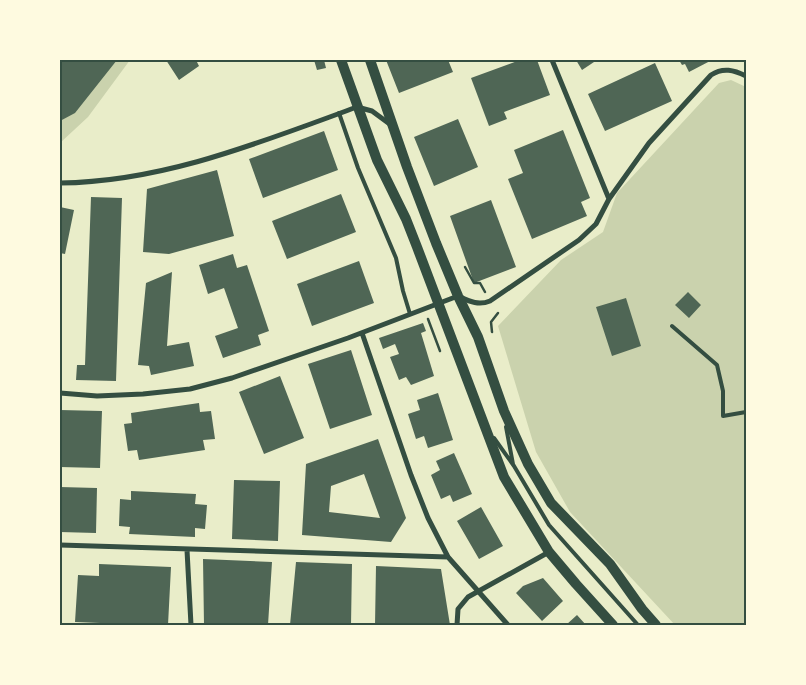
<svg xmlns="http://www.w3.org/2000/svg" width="806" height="685" font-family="Jost,sans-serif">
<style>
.green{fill:#cad2ad}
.building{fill:#4f6655;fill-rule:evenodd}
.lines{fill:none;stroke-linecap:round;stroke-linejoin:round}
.path{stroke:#344e41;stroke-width:2.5}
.service{stroke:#344e41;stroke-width:4}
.minor{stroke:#344e41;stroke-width:5}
.secondary{stroke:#344e41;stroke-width:10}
.neatline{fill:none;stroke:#344e41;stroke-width:2}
</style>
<rect width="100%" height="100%" fill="#e9edc9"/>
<path class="green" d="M60,60H130L88,117L60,143Z
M731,80L746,87V625H675L570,512L536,452L498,326L561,260L603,232L617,193L719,83Z"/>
<path class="building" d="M60,60H117L75,113L60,121Z
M166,60H196L199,66L179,80Z
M314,60H324L326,68L317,70Z
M386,60H448L453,72L399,93Z
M520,60H537L550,95L504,112L507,119L489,126L471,78Z
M576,60H597L582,70Z
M679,60H712L689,72L685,64L682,65Z
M655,63L672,101L605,131L588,94Z
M458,119L478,167L434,186L414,137Z
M563,130L590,198L581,202L587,216L532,239L508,179L523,173L514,150Z
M324,131L338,170L263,198L249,159Z
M217,170L234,236L169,254L143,252L147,189Z
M341,194L356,232L287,259L272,221Z
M91,197L122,198L116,381L76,380L77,365H85Z
M491,200L516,267L474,283L450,216Z
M60,207L74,210L65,254L60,253Z
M233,254L237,268L247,265L269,331L258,335L261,345L223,358L215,336L238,328L224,288L208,294L199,265Z
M359,261L374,303L312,326L297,284Z
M172,272L167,346L189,342L194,366L151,375L149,366L138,365L146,283Z
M688,292L701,305L689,318L675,305Z
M626,298L641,346L612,356L596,307Z
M423,323L426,331L421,333L434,376L411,385L406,377L399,380L390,357L399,354L395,344L383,349L379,338Z
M351,350L372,415L330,429L308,364Z
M280,376L304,438L264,454L239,392Z
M438,393L453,440L428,448L424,436L416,439L408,414L420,410L417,400Z
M199,403L200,412L211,411L215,439L203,440L205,450L139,460L137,450L128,451L124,424L132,423L131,413Z
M60,410L102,411L100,468L60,467Z
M378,439L406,518L391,542L302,535L306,464ZM364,474L380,518L329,512L331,486Z
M454,453L472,494L453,502L450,495L441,499L431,475L440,470L436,461Z
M234,480L280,481L278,541L232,539Z
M60,487L97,488L96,533L60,532Z
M131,491L196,494L195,504L207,505L205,529L195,528V537L129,534L130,527L119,526L120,499L131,500Z
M481,507L503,546L479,559L457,521Z
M203,559L272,562L268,625H204Z
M296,562L352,564L351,625H290Z
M99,564L171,567L168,625H100V623L75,622L78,575L99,576Z
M376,566L441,569L450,625H375Z
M543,578L563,601L542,621L516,593L523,586Z
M577,615L586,625H566Z"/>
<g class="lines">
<path class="path" d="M465,267L474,283H480L485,292
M428,319L440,351
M492,332L491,322L498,313"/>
<path class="service" d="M339,113L358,168L396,258L403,291L410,314
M672,326L717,365L723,391V416L746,412
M506,427L513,464
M494,438L514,466L549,525L638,625"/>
<path class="minor" d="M552,60L609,199
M60,183C163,182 261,142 357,107L372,111L391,125
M362,333L411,475L428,518L448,557L508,625
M60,393L97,396L143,394L190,389L232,378L348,338L458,296C469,301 478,306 490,301L579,240L596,224L609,199L649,143L711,75C723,67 734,70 746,76
M60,545L448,557
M187,550L191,625
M457,625L458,609L468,597L549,552"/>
<path class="secondary" d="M341,60L377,160L406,219L417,247L504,477L549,552L576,584L613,625
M370,60L407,167L436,243L458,296L478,337L504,411L528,464L551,503L610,564L642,609L656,625"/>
</g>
<rect width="806" height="685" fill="none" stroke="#fefae0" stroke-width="122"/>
<rect x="61" y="61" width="684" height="563" class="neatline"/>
</svg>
